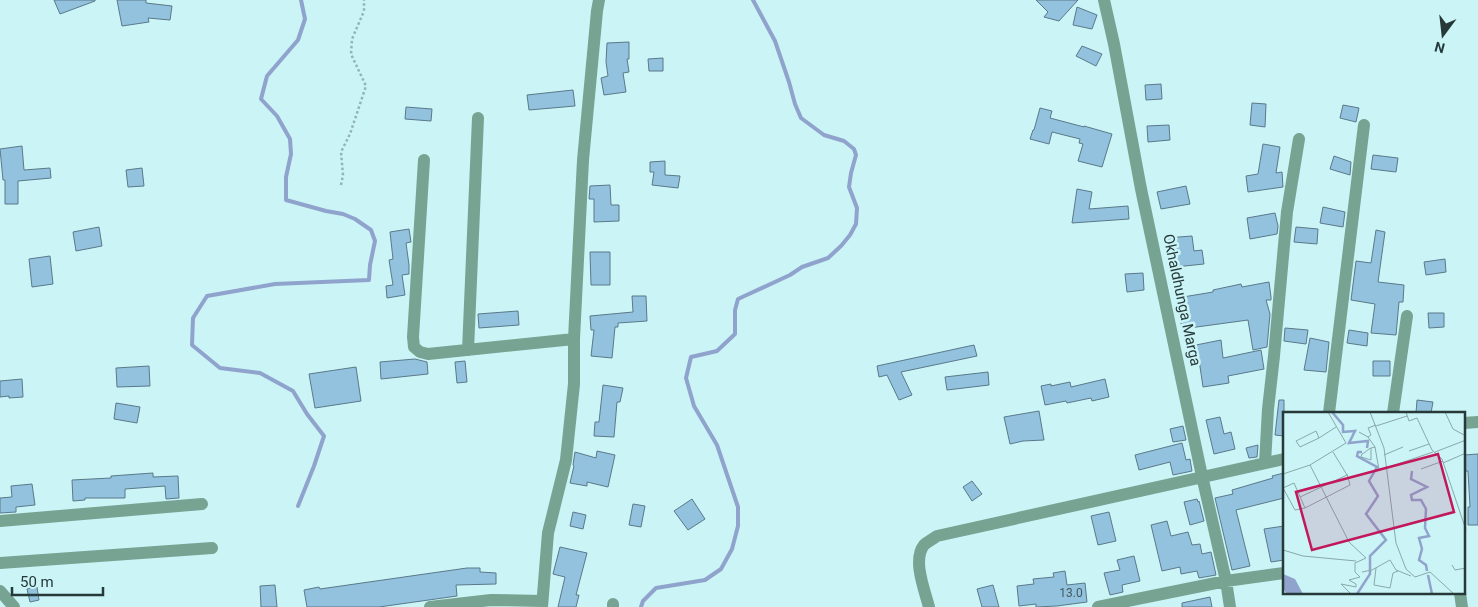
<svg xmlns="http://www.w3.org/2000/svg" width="1478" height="607" font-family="Roboto,sans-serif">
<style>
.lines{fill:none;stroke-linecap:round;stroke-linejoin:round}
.stream{stroke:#90a3cc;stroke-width:4}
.building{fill:#92c2dd;stroke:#5a798a}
.path{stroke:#92b4b5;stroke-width:2.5;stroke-dasharray:2.5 2.5;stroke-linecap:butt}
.minor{stroke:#76a392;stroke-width:12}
.labels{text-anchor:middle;stroke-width:5;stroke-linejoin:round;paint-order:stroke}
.number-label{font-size:12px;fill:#425a62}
.street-label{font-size:15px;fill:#273839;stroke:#caf4f6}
.inset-river{fill:none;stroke:#90a3cc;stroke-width:2.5}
.inset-road{fill:none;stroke:#89a9aa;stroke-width:1}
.view{fill:#c2185b;fill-opacity:0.15;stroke:#c2185b;stroke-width:2.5}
.inset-edge{fill:none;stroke:#273839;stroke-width:2.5}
</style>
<rect width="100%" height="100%" fill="#caf4f6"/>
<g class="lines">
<path class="stream" d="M298,506L314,466L324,436L307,414L293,391L260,373L220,368L192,345L193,318L207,296L275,284L369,280L370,265L375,241L371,230L355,219L343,214L326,211L286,200V177L291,154L290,139L277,116L261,99L267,76L298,40L305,19L301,0
M641,607L643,601L656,588L705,580L721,569L732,549L738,526V507L717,445L694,406L686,378L691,357L717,351L735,334V310L738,299L790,275L802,267L828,258L841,246L850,235L856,224L857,208L849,187L851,173L856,155L854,149L844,141L824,135L801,118L795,104L789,82L775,41L753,0"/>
</g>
<path class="building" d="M54,0H95V1L60,14Z
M117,0H146V3L172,6L170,20L148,18L149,22L122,26Z
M1036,0H1078L1059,21L1044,17L1048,12Z
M1077,7L1097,15L1092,29L1073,25Z
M629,42V59H627L629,72L623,73L626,92L604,95L601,78L608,76L606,62L607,43Z
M1082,46L1102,54L1096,66L1076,56Z
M663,58V71H649L648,59Z
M1161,84L1162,99L1146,100L1145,85Z
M573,90L575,106L529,110L527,95Z
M1252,103L1266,104L1265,127L1250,125Z
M1343,105L1359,108L1356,122L1340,118Z
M406,107L432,109L431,121L405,119Z
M1040,108L1052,111L1050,118L1084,127V126L1112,134L1102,167L1078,161L1083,144L1079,143L1080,139L1052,132L1049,144L1030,139L1033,130H1034Z
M1169,125L1170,140L1148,142L1147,126Z
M1263,144L1280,147L1276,173L1282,172L1283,187L1248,192L1246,176L1258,174Z
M22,146L24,170L50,168L51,178L18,181V204H5V180H3L0,149Z
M1373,155L1398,158L1396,172L1371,169Z
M1334,156L1351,162L1350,175L1330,169Z
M665,161V175L680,176L678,188L652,185L654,172H650V162Z
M142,168L144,186L128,187L126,170Z
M610,185L611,205H619V221L594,222V199H589L590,186Z
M1186,186L1190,204L1161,209L1157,192Z
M1077,189L1092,192L1089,209L1128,206L1129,219L1072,223Z
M1323,207L1345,212L1343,227L1320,223Z
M1275,213L1278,226L1277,234L1250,239L1247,218Z
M99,227L102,246L76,251L73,232Z
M1296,227L1318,229L1317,244L1294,242Z
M409,229L411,242L406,243L409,265V274L402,275L405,295L387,298L386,286L393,285L389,260L393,259L390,232Z
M1376,230L1385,232L1378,282L1404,285L1403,302H1399L1396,335L1371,333L1375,304L1351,300L1356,261L1371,263Z
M1192,236L1194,251L1202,250L1204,264L1175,267L1173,252H1168L1166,238Z
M590,252H610V285H591Z
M50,256L53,284L32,287L29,259Z
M1445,259L1446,272L1426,275L1424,262Z
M1143,273L1144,290L1127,292L1125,274Z
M1269,282L1271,297V300H1266L1270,314L1267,347L1253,350L1248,320L1182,329L1177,298L1213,292V290L1241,284L1242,287Z
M632,296H646L647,321L618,323V327H615L612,358L591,356L594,330H591L590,316L633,312Z
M518,311L519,325L479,328L478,314Z
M1428,313H1444V327L1429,328Z
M1285,328L1308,330L1306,344L1284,341Z
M1349,330L1368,333L1367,346L1347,343Z
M1310,338L1329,342L1326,372L1304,370Z
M1221,340L1223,358L1261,350L1264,369L1228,376L1229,383L1203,387L1199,360L1189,362L1186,347Z
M974,345L977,356L901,372L912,395L899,400L887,375L879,377L877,366Z
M415,359L427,362L428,374L381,379L380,362Z
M465,361L467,382L457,383L455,362Z
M1373,361H1390V376H1373Z
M149,366L150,386L117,387L116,368Z
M356,367L361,401L315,408L309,374Z
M988,372L989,385L947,390L945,377Z
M22,379L23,397L9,398V396L0,397V381Z
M1105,379L1109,397L1092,401L1091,398L1067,403L1066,401L1045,405L1041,386L1051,384V386L1070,382L1071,387Z
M603,385L623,388L620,402H617L614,437L594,436L595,422H599Z
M1279,400H1284V436L1275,435Z
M1417,400L1433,402L1431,413H1416Z
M116,403L140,407L137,423L114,419Z
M1039,411L1044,440L1023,441L1010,444L1004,417Z
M1220,417L1224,434L1231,432L1235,449L1214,454L1206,420Z
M1183,426L1186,440L1173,442L1170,429Z
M1182,443L1186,460L1190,459L1192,471L1173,475L1170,462L1139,470L1135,455Z
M1258,445L1257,457L1249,458L1246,448Z
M597,451L615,455L608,487L587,482V486L570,483L574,466L573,465L575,452L596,458Z
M1478,454V525H1468V507H1470L1468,471H1465L1464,455Z
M153,473V477L178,476L179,498L166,499L165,486L125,489V498H85V500L73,501L72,480L111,478V476Z
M1284,473V498L1236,510L1250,566L1232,570L1215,498L1233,494L1232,490L1273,478L1272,476Z
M972,481L982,494L972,501L963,487Z
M32,484L35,505L16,507V512L0,513V498L12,497L11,486Z
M692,499L705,519L688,530L674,511Z
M1197,499L1198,502L1199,501L1204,521L1190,525L1184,502Z
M633,504L645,506L641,527L629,525Z
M573,512L586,515L583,529L570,526Z
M1109,512L1116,541L1098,545L1091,516Z
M1167,521L1171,536L1188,532L1192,545L1200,544L1202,554L1211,552L1216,575L1199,578L1197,571L1181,574L1180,567L1162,571L1151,525Z
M1284,526V560L1271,562L1264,529Z
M560,547L587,553L576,595H579L576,607H558L565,577L553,574Z
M1134,556L1140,581L1122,585L1123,592L1110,595L1104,573L1120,570L1117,560Z
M467,568H480V572L496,573V584L456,585L457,596L379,607H307L304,590L319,587L320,589Z
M1065,571L1067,585L1085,583L1087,602L1057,606L1036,607V604L1019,606L1017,586L1034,584L1033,579L1054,577L1053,573Z
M275,585L277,607H261L260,586Z
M993,585L999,607H982L977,589Z
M37,587L39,600L30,602L27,589Z
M1210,597L1212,607H1182V603Z"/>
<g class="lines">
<path class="path" d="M341,185L343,175L341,152L350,134L366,86L351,54L352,39L364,11V0"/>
<path class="minor" d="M1104,0L1114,44L1141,189L1202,476L1226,581L1230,607
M424,160L413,337L414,347L420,352L428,354L574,339
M468,350L478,118
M1329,413L1364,125
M1393,413L1407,316
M1464,423L1478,422
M1265,463L1268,409L1274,356L1287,212L1299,139
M0,521L202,504
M0,563L212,548
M0,591L14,607
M1460,593L1462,607
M430,607L491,600L542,601
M542,607L548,533L566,460L574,384V339L583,160L597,11L599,0
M613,607V604
M929,607C925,591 912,560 924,545C927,542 933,539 937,536L1284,459
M1098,607L1226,581L1284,573"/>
</g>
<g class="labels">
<g class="number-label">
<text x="1071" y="597">13.0</text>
</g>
<g class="street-label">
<text transform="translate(1182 300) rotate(78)" y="5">Okhaldhunga Marga</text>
</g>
</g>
<g transform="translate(1283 412)">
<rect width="182" height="182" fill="#caf4f6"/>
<path d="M0,162L12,167L20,182H4L0,177Z" fill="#90a3cc"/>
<path class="inset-river" d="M49,0L60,13V20L72,19L66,31L85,29L84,36M129,59L128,67L144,75L128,83L129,88H138L143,97L142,116L146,124L136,126L139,137L136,148L143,153L144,159M145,163L149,182M74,182L87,162V144L103,128L83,102L95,84L86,69L94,55L74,44L75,40H79"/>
<path class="inset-road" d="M87,0L101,36L113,131L123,157L132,165L147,160L171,182M123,0L126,9L134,6L149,38L159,47L183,118M162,0L170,17L183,24M93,14L124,4M76,20L85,25L88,23L85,16L93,13M85,25L92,35L88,36L86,37L81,41L79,42L78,45L88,48V36M36,26L33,19L13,29L17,35L36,26L53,15M92,35L96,58M126,39L146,32M152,40L183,28M101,43L120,35M160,51L183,41M27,53L66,130L83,146L72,151V160L77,165L66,168L73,172V175L58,172L68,182M103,56L150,40M138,57L160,49M0,62L27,53L63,31L45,0M0,76L11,71L22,96L67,73L64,62M0,76L12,98L22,96M17,85L64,63L50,40M0,138L20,144L73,149M169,153L172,158L183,156M93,156L91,173L107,176L110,161L115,159M79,160L89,158L107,148L113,158L128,164"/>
<path class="view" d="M155,42L171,100L29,138L13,80Z"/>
<rect width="182" height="182" class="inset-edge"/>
</g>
<g transform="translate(1443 35) rotate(195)" stroke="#caf4f6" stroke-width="4" paint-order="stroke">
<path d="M0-4L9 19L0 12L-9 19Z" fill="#273839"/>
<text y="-8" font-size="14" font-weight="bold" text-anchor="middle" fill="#273839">N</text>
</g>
<path d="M12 587v8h91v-8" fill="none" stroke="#273839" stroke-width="2.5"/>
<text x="20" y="587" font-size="15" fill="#273839" stroke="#caf4f6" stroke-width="4" paint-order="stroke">50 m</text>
</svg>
